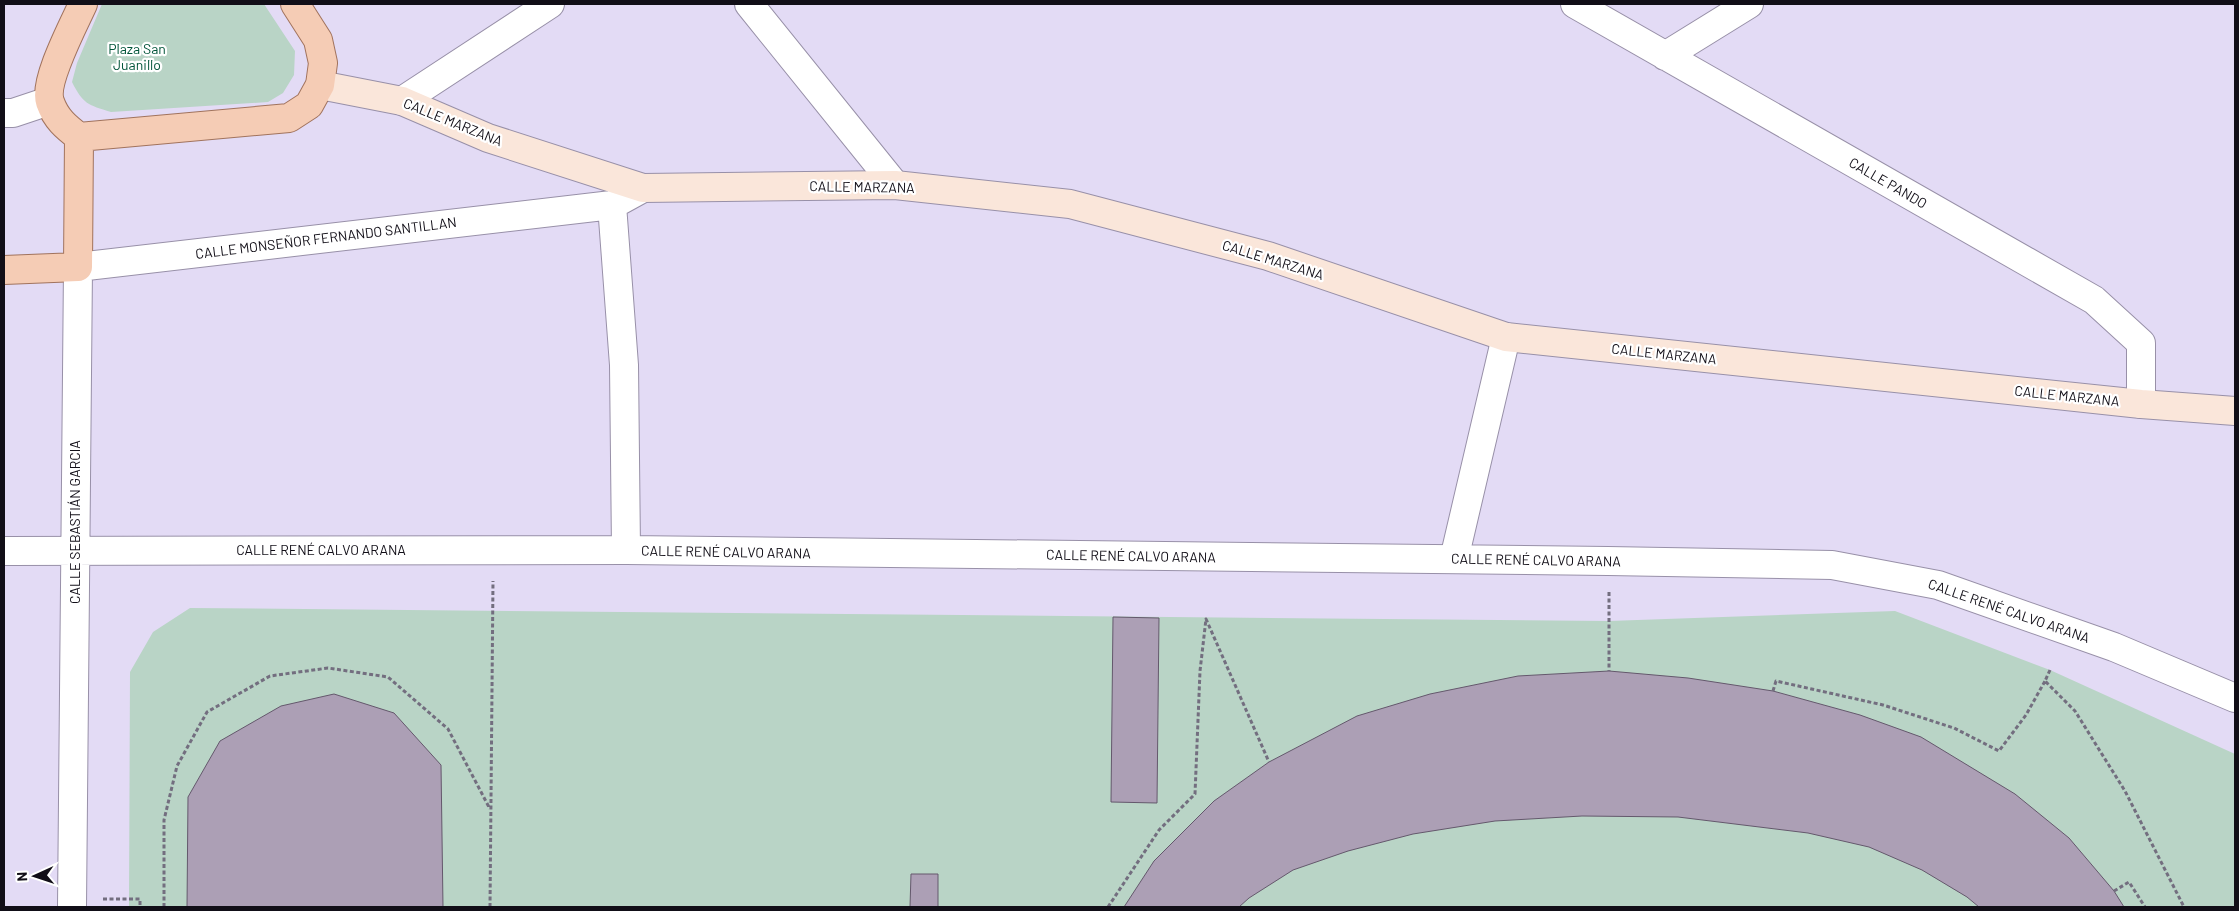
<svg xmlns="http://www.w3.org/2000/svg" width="2239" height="911" font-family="Barlow,sans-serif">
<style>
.green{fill:#b9d4c6}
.building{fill:#ac9fb5;stroke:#64586c}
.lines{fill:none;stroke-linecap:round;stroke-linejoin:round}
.minor-casing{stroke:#9890a8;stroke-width:30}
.tertiary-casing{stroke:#9890a8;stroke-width:30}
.secondary-casing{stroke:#9890a8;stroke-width:30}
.primary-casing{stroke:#a1735d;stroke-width:30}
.path{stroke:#736e7f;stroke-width:3;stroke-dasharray:4 2.5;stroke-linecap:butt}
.minor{stroke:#fff;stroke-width:28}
.tertiary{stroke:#fff;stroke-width:28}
.secondary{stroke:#fae6da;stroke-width:28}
.primary{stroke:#f5ccb5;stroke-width:28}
.labels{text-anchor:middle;stroke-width:4.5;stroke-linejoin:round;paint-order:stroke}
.park-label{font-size:14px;fill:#005439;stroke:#fff}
.street-label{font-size:14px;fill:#110e17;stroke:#fff}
</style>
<rect width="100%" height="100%" fill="#e3dbf5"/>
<path class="green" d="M102,4H264L295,51L294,75L283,93L268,102L111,112C88,105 83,104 72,82L77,63Z
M190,608L1609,621L1895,611L2050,670L2235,754V907H129L130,672L153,632Z"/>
<path class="building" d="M1113,617L1159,618L1157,803L1111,802Z
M1609,671L1688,678L1773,691L1860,715L1921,737L2015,794L2069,838L2114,891L2124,907H1979L1967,897L1922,870L1869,847L1808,833L1678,817L1582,816L1495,821L1413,834L1348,851L1293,870L1249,898L1239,907H1124L1154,861L1214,801L1269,762L1357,716L1430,694L1518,676Z
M334,694L394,713L441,765L443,907H187L188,797L220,741L281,706Z
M911,874H938V907H910Z"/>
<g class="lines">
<defs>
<path id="minor" d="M749,4L895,185
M1575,4L2094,300L2141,343V404
M1665,56L1749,4
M4,113H13L49,101
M612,205L624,365L626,550
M4,551L626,550L1608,561L1832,565L1938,585L2114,647L2235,698
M1454,559L1506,337
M72,907L78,267L612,205L643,188"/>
<path id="tertiary" d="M402,101L550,4"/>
<path id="secondary" d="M320,85L402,101L488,138L643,188L895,185L1070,204L1268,256L1506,337L2141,404L2235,411"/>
<path id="primary" d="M83,4C74,24 43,82 50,102C56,119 66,127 79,137L289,118L309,105L320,85L323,63L318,40L295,4
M4,270L78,267L79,137"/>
</defs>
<use href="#minor" class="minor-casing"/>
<use href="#tertiary" class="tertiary-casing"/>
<use href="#secondary" class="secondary-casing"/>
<use href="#primary" class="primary-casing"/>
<path class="path" d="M1609,592V671
M2050,670L2045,681L2075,711L2125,791L2184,907
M1773,691L1776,681L1883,705L1954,728L1999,751L2026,715L2045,681
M2114,891L2129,882L2145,907
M103,899H140V907
M164,907V820L177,766L207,712L270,676L328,668L388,677L448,729L490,809
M490,907L493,581
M1108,907L1159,830L1195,794L1200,671L1206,619L1269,762"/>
<use href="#minor" class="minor"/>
<use href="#tertiary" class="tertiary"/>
<use href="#secondary" class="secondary"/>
<use href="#primary" class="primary"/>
</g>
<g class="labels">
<g class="park-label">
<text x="137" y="54">Plaza San<tspan x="137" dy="16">Juanillo</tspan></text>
</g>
<g class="street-label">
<text transform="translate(453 122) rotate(22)" y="5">CALLE MARZANA</text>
<text transform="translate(1888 183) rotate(30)" y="5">CALLE PANDO</text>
<text transform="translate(862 187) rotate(1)" y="5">CALLE MARZANA</text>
<text transform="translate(326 238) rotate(-7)" y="5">CALLE MONSEÑOR FERNANDO SANTILLAN</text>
<text transform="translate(1273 260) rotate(17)" y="5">CALLE MARZANA</text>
<text transform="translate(1664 354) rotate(6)" y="5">CALLE MARZANA</text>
<text transform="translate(2067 396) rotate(6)" y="5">CALLE MARZANA</text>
<text transform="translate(75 522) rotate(-90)" y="5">CALLE SEBASTIÁN GARCIA</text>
<text x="321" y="555">CALLE RENÉ CALVO ARANA</text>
<text transform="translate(726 552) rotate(1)" y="5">CALLE RENÉ CALVO ARANA</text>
<text transform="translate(1131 556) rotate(1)" y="5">CALLE RENÉ CALVO ARANA</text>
<text transform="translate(1536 560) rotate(1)" y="5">CALLE RENÉ CALVO ARANA</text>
<text transform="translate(2009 611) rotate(19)" y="5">CALLE RENÉ CALVO ARANA</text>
</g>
</g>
<rect width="2239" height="911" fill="none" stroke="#110e17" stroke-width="10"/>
<g transform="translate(35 876) rotate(267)" stroke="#ffffff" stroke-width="4" paint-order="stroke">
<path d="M0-4L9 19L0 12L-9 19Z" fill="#110e17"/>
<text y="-8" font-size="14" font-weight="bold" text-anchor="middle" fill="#110e17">N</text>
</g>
</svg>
